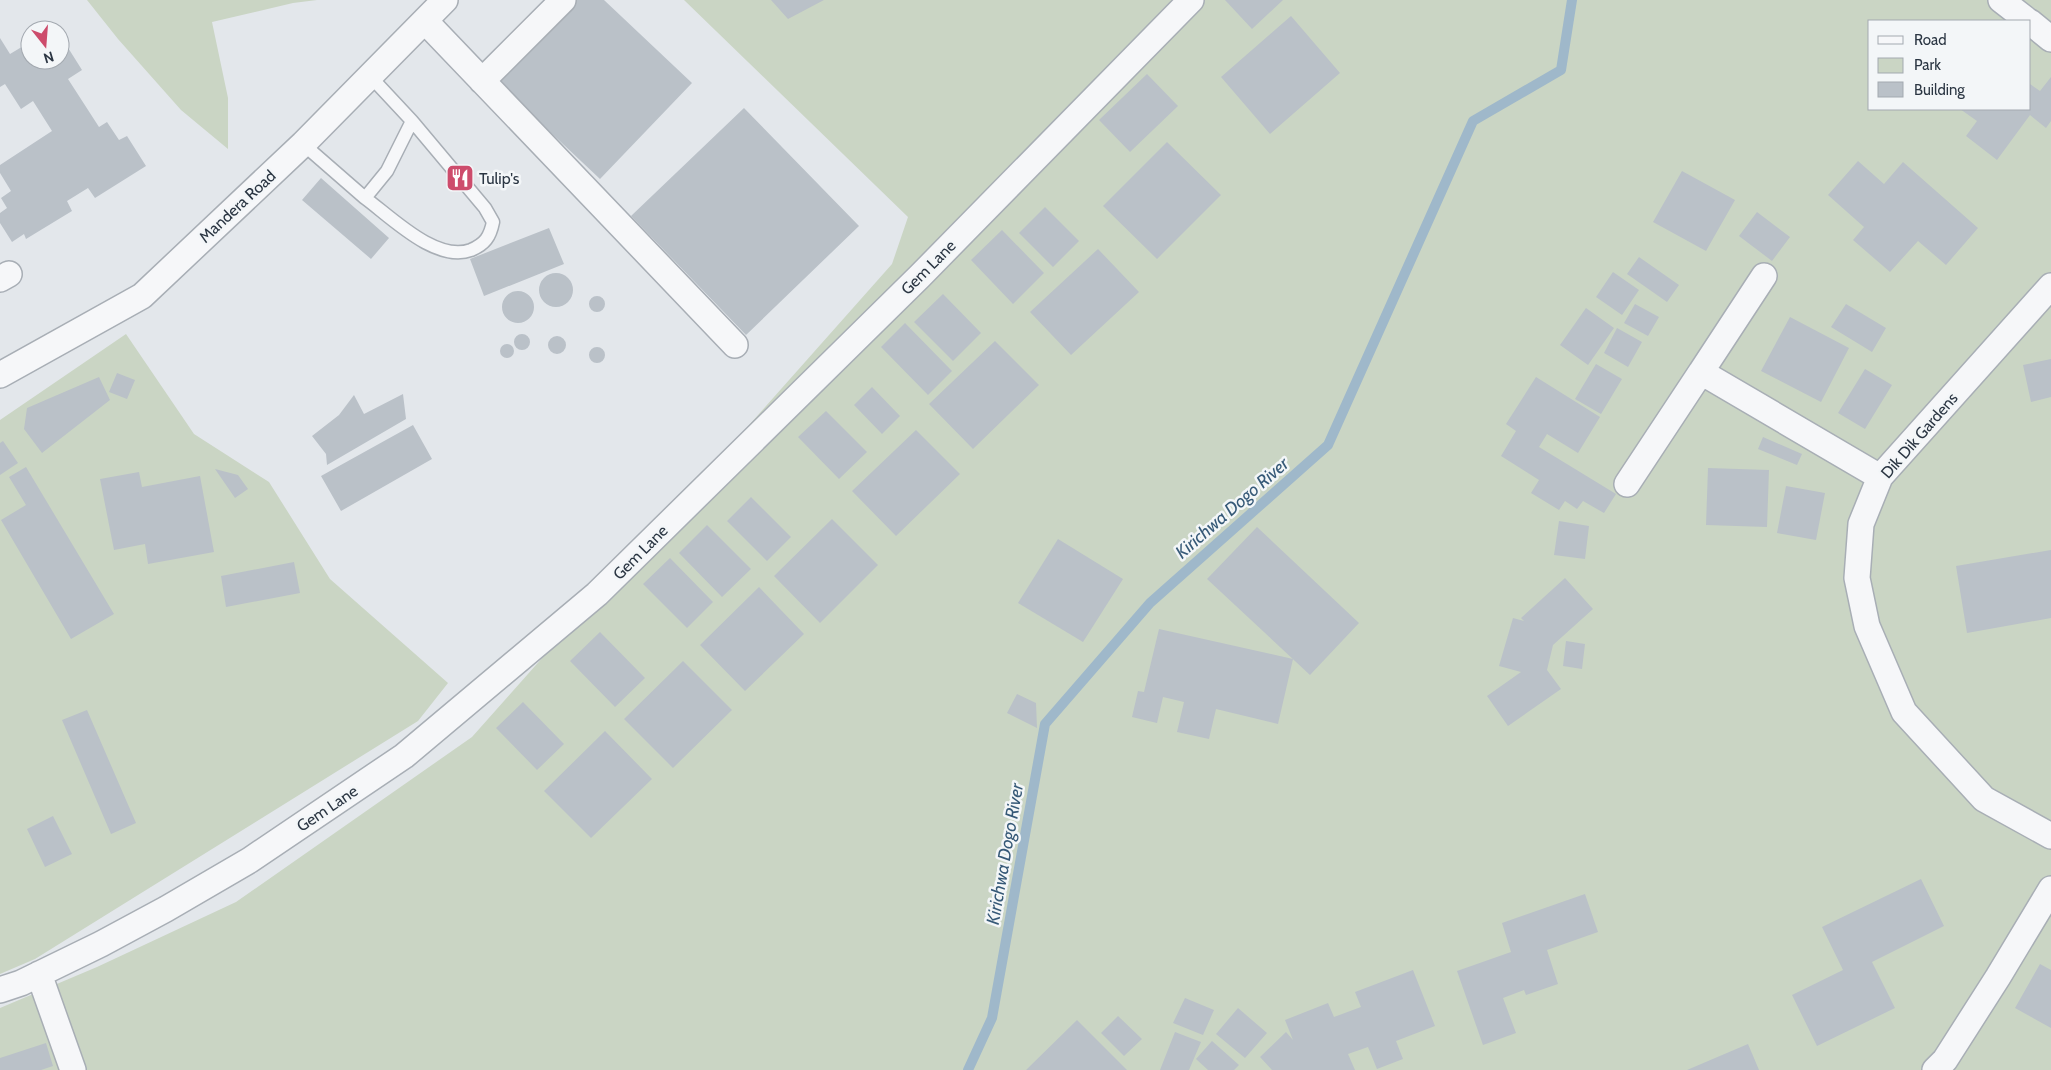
<svg xmlns="http://www.w3.org/2000/svg" width="2051" height="1070" font-family="Cabin,sans-serif">
<style>
.green{fill:#cad5c4;fill-rule:evenodd}
.lines{fill:none;stroke-linecap:round;stroke-linejoin:round}
.stream{stroke:#9fb8ca;stroke-width:10}
.building{fill:#bac1c8}
.service-casing{stroke:#a8aeb5;stroke-width:15}
.minor-casing{stroke:#a8aeb5;stroke-width:28}
.service{stroke:#f6f7f9;stroke-width:12}
.minor{stroke:#f6f7f9;stroke-width:25}
.labels{text-anchor:middle;stroke-width:5;stroke-linejoin:round;paint-order:stroke}
.poi-label{font-size:16px;fill:#2b3643;stroke:#f3f6f8;text-anchor:start}
.street-label{font-size:16px;fill:#2b3643;stroke:#f3f6f8}
.water-label{font-size:18px;font-style:italic;fill:#365977;stroke:#f3f6f8}
</style>
<rect width="100%" height="100%" fill="#e3e7eb"/>
<path class="green" d="M87,0H317L293,3L212,22L228,98V149L181,110L118,39Z
M684,0H2051V1070H0V1008L97,967L236,902L472,737L892,264L908,217ZM1870,21H2030V109H1870Z
M126,334L194,434L269,482L330,579L448,683L418,721L35,959L0,974V420Z"/>
<g class="lines">
<path class="stream" d="M968,1070L992,1018L1045,724L1150,603L1328,445L1473,121L1561,70L1572,0"/>
</g>
<path class="building" d="M567,0H604L692,83L600,179L493,78Z
M771,0H824L788,19Z
M1225,0H1283L1252,29Z
M1291,16L1340,73L1270,134L1221,77Z
M60,35L82,70L68,79L99,127L107,122L119,140L127,136L146,166L95,198L88,188L67,201L72,211L26,239L24,234L12,242L0,223V213L7,208L1,198L11,191L0,173V165L52,131L33,101L21,109L5,84L0,87V38L10,54L30,42V60H60Z
M1147,74L1178,106L1130,152L1099,120Z
M2051,77V121L2046,128L2030,115L1997,160L1966,136L1977,121L1960,109H2030V84L2040,91Z
M744,108L859,226L746,335L631,216Z
M1167,142L1221,195L1157,259L1103,206Z
M1858,161L1884,184L1903,162L1978,228L1946,265L1918,241L1890,272L1853,240L1864,227L1828,195Z
M1682,171L1735,200L1706,251L1653,222Z
M321,178L389,238L371,259L302,200Z
M1045,207L1079,241L1053,267L1019,233Z
M1757,212L1790,237L1772,261L1739,236Z
M549,228L564,264L484,296L470,259Z
M1002,230L1044,273L1013,304L971,260Z
M1098,249L1139,292L1071,355L1030,312Z
M1639,257L1679,285L1667,302L1627,274Z
M1613,272L1639,290L1622,315L1596,297Z
M539 290a17 17 0 1 1 34 0a17 17 0 1 1-34 0Z
M502 307a16 16 0 1 1 32 0a16 16 0 1 1-32 0Z
M943,294L981,333L953,361L914,322Z
M589 304a8 8 0 1 1 16 0a8 8 0 1 1-16 0Z
M1635,304L1659,317L1648,336L1624,323Z
M1846,304L1886,328L1872,352L1831,327Z
M1586,308L1614,328L1588,365L1560,345Z
M1790,317L1849,348L1821,402L1761,371Z
M905,323L952,371L928,395L881,347Z
M1617,328L1642,342L1628,367L1604,353Z
M514 342a8 8 0 1 1 16 0a8 8 0 1 1-16 0Z
M548 345a9 9 0 1 1 18 0a9 9 0 1 1-18 0Z
M995,341L1039,385L973,449L929,404Z
M500 351a7 7 0 1 1 14 0a7 7 0 1 1-14 0Z
M589 355a8 8 0 1 1 16 0a8 8 0 1 1-16 0Z
M2051,359V397L2031,402L2023,365Z
M1596,364L1622,379L1601,414L1575,399Z
M1865,369L1892,385L1865,429L1838,413Z
M117,373L135,380L127,399L109,392Z
M99,377L110,400L42,453L24,429L27,408Z
M1536,377L1600,417L1578,453L1547,434L1539,447L1616,494L1604,513L1583,501L1577,509L1565,501L1559,510L1531,493L1539,480L1501,456L1516,431L1506,424Z
M872,387L900,416L882,434L854,405Z
M403,394L406,419L327,465L326,454L312,436L339,415L354,395L364,414Z
M826,411L867,452L839,479L798,437Z
M413,425L432,459L341,511L321,476Z
M916,430L960,474L896,536L852,491Z
M1763,437L1802,454L1797,465L1758,449Z
M3,441L18,463L0,475V443Z
M26,467L114,614L71,639L1,520L26,505L9,477Z
M1708,468L1769,470L1767,527L1706,525Z
M215,469L238,475L248,489L235,498Z
M139,472L142,487L200,476L214,552L148,564L145,544L114,550L100,479Z
M1786,486L1825,493L1816,540L1777,533Z
M751,497L791,537L767,561L727,521Z
M832,519L878,565L820,623L774,576Z
M1559,521L1589,526L1585,559L1554,555Z
M707,525L751,569L722,597L679,553Z
M1257,527L1359,623L1310,675L1207,579Z
M1058,539L1123,579L1083,642L1018,603Z
M2051,550V618L1967,633L1956,566Z
M670,558L713,602L687,628L643,584Z
M294,562L300,593L226,607L221,576Z
M1565,578L1593,609L1553,645L1547,670L1561,689L1508,726L1487,696L1521,672L1499,666L1513,618L1524,621L1521,618Z
M759,587L804,634L745,691L700,645Z
M1159,629L1293,659L1278,724L1216,709L1209,739L1177,732L1184,702L1163,697L1157,723L1132,717L1138,691L1144,692Z
M600,632L645,678L615,707L570,661Z
M1566,641L1585,644L1582,669L1563,666Z
M683,661L732,710L673,768L624,719Z
M1017,694L1036,703L1037,728L1007,713Z
M523,702L564,744L537,770L496,728Z
M87,710L136,823L111,834L62,720Z
M605,731L652,779L591,838L544,791Z
M53,816L72,854L45,867L27,829Z
M1921,879L1944,926L1872,962L1895,1008L1817,1046L1792,995L1843,970L1822,927Z
M1585,894L1598,932L1547,950L1558,984L1526,995L1524,990L1503,998L1516,1033L1483,1045L1457,971L1511,952L1502,923Z
M2040,964L2051,970V1028L2015,1008Z
M1413,970L1435,1026L1396,1041L1403,1059L1377,1069L1368,1047L1348,1054L1355,1070H1272L1260,1057L1286,1032L1293,1040L1285,1020L1328,1003L1334,1017L1361,1007L1355,992Z
M1185,998L1214,1010L1203,1035L1173,1023Z
M1238,1008L1267,1033L1245,1058L1216,1034Z
M1118,1016L1142,1039L1124,1056L1101,1033Z
M1077,1020L1127,1070H1026Z
M1175,1032L1201,1042L1189,1070H1160Z
M1212,1041L1239,1065L1234,1070H1208L1196,1059Z
M46,1043L53,1066L41,1070H0V1058Z
M1748,1044L1759,1070H1687Z"/>
<g class="lines">
<defs>
<path id="service" d="M303,144L365,198L387,171L412,121L370,76
M365,198C391,217 436,263 471,250C485,244 490,237 493,222L485,208L412,121"/>
<path id="minor" d="M2001,0L2028,21
M425,21L735,345
M2030,22L2051,39
M482,81L563,0
M0,279L9,274
M2051,286L1880,477L1861,524L1857,578L1867,626L1904,712L1984,799L2051,836
M1701,372L1764,276
M0,375L142,296L303,144L445,0
M1627,484L1701,372L1880,477
M39,974L73,1070
M0,990L21,983L101,944L166,909L250,860L404,756L597,594L920,276L1191,0
M1935,1070L1945,1060L1998,977L2051,889"/>
</defs>
<use href="#service" class="service-casing"/>
<use href="#minor" class="minor-casing"/>
<use href="#service" class="service"/>
<use href="#minor" class="minor"/>
</g>
<defs>
<symbol id="restaurant-square" viewBox="-11 -11 22 22"><rect x="-9" y="-9" width="18" height="18" rx="4" fill="#cd4c6c" stroke="#f3f6f8"/><path d="M-5-6h1v4h1v-4h1v4h1v-4h1v5L-1.5 .5V6h-2V.5L-5-1ZM5-6V6H3V1.5H1.5Q1.5-4 5-6Z" fill="#fff"/></symbol>
</defs>
<g fill-rule="evenodd">
<use href="#restaurant-square" x="444" y="162" width="32" height="32"/>
</g>
<g class="labels">
<g class="poi-label">
<text x="479" y="184">Tulip's</text>
</g>
<g class="street-label">
<text transform="translate(237 206) rotate(-43)" y="6">Mandera Road</text>
<text transform="translate(928 267) rotate(-45)" y="6">Gem Lane</text>
<text transform="translate(1919 435) rotate(-49)" y="6">Dik Dik Gardens</text>
<text transform="translate(640 552) rotate(-45)" y="6">Gem Lane</text>
<text transform="translate(327 808) rotate(-34)" y="6">Gem Lane</text>
</g>
<g class="water-label">
<text transform="translate(1232 508) rotate(-41)" y="6">Kirichwa Dogo River</text>
<text transform="translate(1005 854) rotate(-80)" y="6">Kirichwa Dogo River</text>
</g>
</g>
<rect x="1868" y="20" width="162" height="90" fill="#f3f6f8" stroke="#a3a9b0"/>
<rect x="1878" y="36" width="25" height="8" fill="#f6f7f9" stroke="#a3a9b0"/>
<text x="1914" y="45" font-size="15" fill="#2b3643">Road</text>
<rect x="1878" y="58" width="25" height="15" fill="#cad5c4" stroke="#a3a9b0"/>
<text x="1914" y="70" font-size="15" fill="#2b3643">Park</text>
<rect x="1878" y="82" width="25" height="15" fill="#bac1c8" stroke="#a3a9b0"/>
<text x="1914" y="95" font-size="15" fill="#2b3643">Building</text>
<g transform="translate(45 45) rotate(163)"><circle r="24" fill="#f3f6f8" stroke="#a3a9b0"/>
<path d="M0-4L9 19L0 12L-9 19Z" fill="#cd4c6c"/>
<text y="-8" font-size="14" font-weight="bold" text-anchor="middle" fill="#2b3643">N</text>
</g>
</svg>
